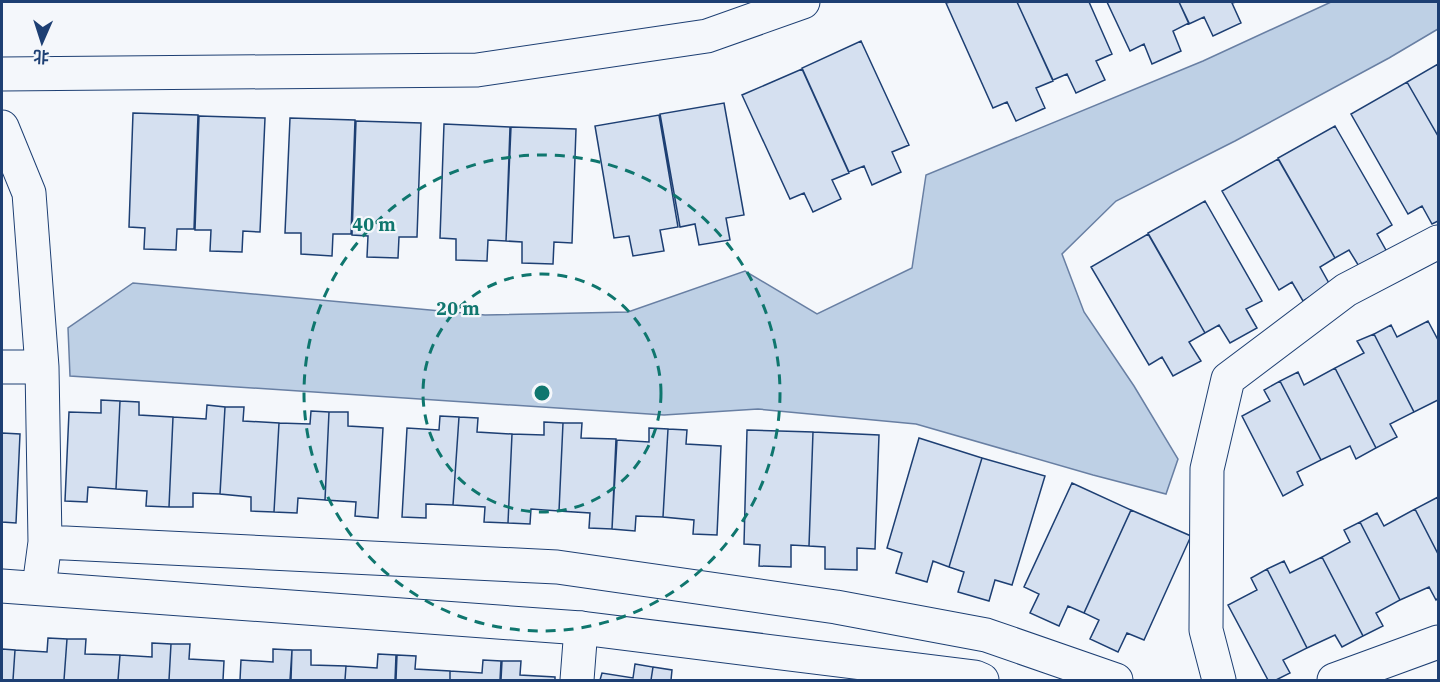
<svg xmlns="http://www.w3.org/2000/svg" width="1440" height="682" font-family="'IBM Plex Serif','Noto Sans SC',serif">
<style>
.water{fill:#bed0e5;stroke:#687fa3;stroke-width:1.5}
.building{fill:#d5e0f0;stroke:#1d3f73;stroke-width:1.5}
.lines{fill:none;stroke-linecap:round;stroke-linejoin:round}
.street-casing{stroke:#1d3f73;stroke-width:35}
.secondary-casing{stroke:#1d3f73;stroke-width:35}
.street{stroke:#f4f7fb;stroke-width:33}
.secondary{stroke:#f4f7fb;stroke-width:33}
.ring{fill:none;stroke:#0f766e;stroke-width:3;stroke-dasharray:10 8}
.centre{fill:#0f766e;stroke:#f4f7fb;stroke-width:3}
.ring-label{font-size:18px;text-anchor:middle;font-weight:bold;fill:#0f766e;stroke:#f4f7fb;stroke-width:4.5;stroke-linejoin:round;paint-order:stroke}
</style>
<rect width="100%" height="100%" fill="#f4f7fb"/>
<path class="water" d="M1331,2H1438V29L1389,58L1235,141L1116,201L1062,254L1084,312L1134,386L1178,459L1166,494L1093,475L916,424L758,409L664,415L70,376L68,328L133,283L485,315L628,312L745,271L817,314L912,268L926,175L1203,61Z"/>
<path class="building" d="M950,2H1017L1053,81L1036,88L1045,108L1016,121L1007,102L993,108L946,3Z
M1017,2H1089L1112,54L1096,61L1105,80L1076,93L1067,74L1053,80Z
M1107,2H1179L1189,23L1173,31L1181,51L1152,64L1144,44L1130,51Z
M1179,2H1236L1232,3L1241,23L1213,36L1204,17L1189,24Z
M861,41L909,145L892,152L901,172L872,185L864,166L849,172L802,68Z
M1438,64V136L1407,82Z
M802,69L849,173L832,180L841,199L813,212L804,193L790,199L742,95Z
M1407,82L1438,136V221L1432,224L1422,206L1408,214L1351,114Z
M724,103L744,215L726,218L730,240L699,245L695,224L680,227L660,114Z
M133,113L198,115L194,229H177L176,250L144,249L145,228L129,227Z
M659,115L678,227L660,230L664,251L633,256L629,236L614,238L595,126Z
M199,116L265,118L260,232L243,231L242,252L210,251L211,230H195Z
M290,118L355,120L351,234H333L332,256L301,254V233H285Z
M356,121L421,123L417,237H399L398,258L367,257L368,236L352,235Z
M444,124L510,127L506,241L488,240L487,261L456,260V239L440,238Z
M1335,126L1392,225L1377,234L1387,252L1360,268L1349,250L1335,258L1278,158Z
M511,127L576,129L572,243L554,242L553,264L522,263V242L506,241Z
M1278,159L1335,258L1320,267L1330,285L1303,301L1292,282L1279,290L1222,191Z
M1205,201L1262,301L1246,309L1257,328L1230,343L1219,325L1205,333L1148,233Z
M1148,234L1205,333L1189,342L1201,361L1173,376L1162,357L1149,365L1091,267Z
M1428,321L1438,340V400L1414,412L1374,334L1391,325L1397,337Z
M1374,334L1414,412L1390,424L1397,437L1376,448L1335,368L1364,353L1357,341Z
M1335,368L1376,448L1356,459L1350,446L1321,460L1280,381L1298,372L1304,385Z
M1280,381L1321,460L1297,472L1303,485L1283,496L1242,416L1270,401L1264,390Z
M101,400L120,401L116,489L88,487L87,502L65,501L69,412L101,413Z
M120,401L139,402V415L173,417L169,507L146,506L147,491L116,489Z
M207,405L225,407L220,494L193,493V507H169L173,417L206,419Z
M225,407H244L243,421L279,423L274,512L251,511V497L220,494Z
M311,411L329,412L325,500L298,498L297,513L274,512L279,423L310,424Z
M329,412H348V426L383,428L378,518L355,516L356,502L325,500Z
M440,416L459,417L453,505L426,504V518L402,517L407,428L439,430Z
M459,417L478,418L477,432L512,434L508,523L484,522L485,507L453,505Z
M544,422L563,423L559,511L531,509L530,524L508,523L512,434L544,435Z
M563,423H582L581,438L616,439L612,529L589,528L590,513L559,511Z
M649,428L668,429L663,517L636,516L635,531L612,529L617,440L649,442Z
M668,429L687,430L686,444L721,446L717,535L693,534L694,520L663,517Z
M747,430L813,432L809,546L791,545V567L759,566L760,545L744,544Z
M813,432L879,435L875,549L857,548V570L825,569V547L809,546Z
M2,433L20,434L16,523L2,522Z
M919,438L982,458L949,567L933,561L927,582L896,573L902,553L887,548Z
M982,458L1045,476L1012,585L995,580L989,601L958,592L964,572L949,567Z
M1072,483L1131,510L1084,613L1068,606L1059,626L1030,613L1039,594L1024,587Z
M1438,497V554L1415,509Z
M1415,509L1438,554V598L1436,600L1429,587L1400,600L1360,522L1377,513L1384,526Z
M1131,510L1191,536L1144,640L1127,633L1118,652L1090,639L1099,620L1084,613Z
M1360,522L1400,600L1376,613L1383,626L1363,636L1322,557L1350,542L1344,530Z
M1322,557L1363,636L1342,647L1335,635L1307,648L1267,569L1284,561L1290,573Z
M1267,569L1307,648L1283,660L1290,673L1276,680H1268L1228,605L1257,590L1251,578Z
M48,638L67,639L64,680H13L15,650L47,652Z
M67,639H86L85,654L120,655L118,680H64Z
M152,643L171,644L169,680H118L120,655L152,657Z
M171,644H190L189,659L224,661L223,680H169Z
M2,649L15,650L13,680H2Z
M273,649L292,650L290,680H240L241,660L273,662Z
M292,650H311V665L346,666L345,680H291Z
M378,654L396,655L395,680H345L346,666L377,668Z
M397,655L416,656L415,669L450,671V680H396Z
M483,660L501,661L500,680H450V671L482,673Z
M502,661H521L520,675L555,677V680H501Z
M635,664L653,667L651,680H600L602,673L633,678Z
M653,667L672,670L671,680H651Z"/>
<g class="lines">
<defs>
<path id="street" d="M2,74L477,70L707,36L803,2
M2,127L29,193L42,367L45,542L39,587
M2,367H42
M45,542L557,567L836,607L986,635L1116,680
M577,680L581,628
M1219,680L1206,630L1207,469L1228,379L1346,290L1438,242
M1334,680L1438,642"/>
<path id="secondary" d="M2,586L581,628L975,677L982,680"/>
</defs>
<use href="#street" class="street-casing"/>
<use href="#secondary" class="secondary-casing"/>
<use href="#street" class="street"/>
<use href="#secondary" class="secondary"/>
</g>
<g class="ring">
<circle cx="542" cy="393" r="119"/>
<circle cx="542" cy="393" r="238"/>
</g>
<circle cx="542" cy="393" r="9" class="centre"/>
<g class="ring-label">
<text x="374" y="231">40 m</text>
<text x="458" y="315">20 m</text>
</g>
<rect width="1440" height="682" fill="none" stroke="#1d3f73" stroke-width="6"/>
<g transform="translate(42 42) rotate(183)" stroke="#f4f7fb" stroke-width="4.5" paint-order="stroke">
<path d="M0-4.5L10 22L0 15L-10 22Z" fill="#1d3f73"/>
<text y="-9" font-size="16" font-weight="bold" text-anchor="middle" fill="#1d3f73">北</text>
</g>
</svg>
